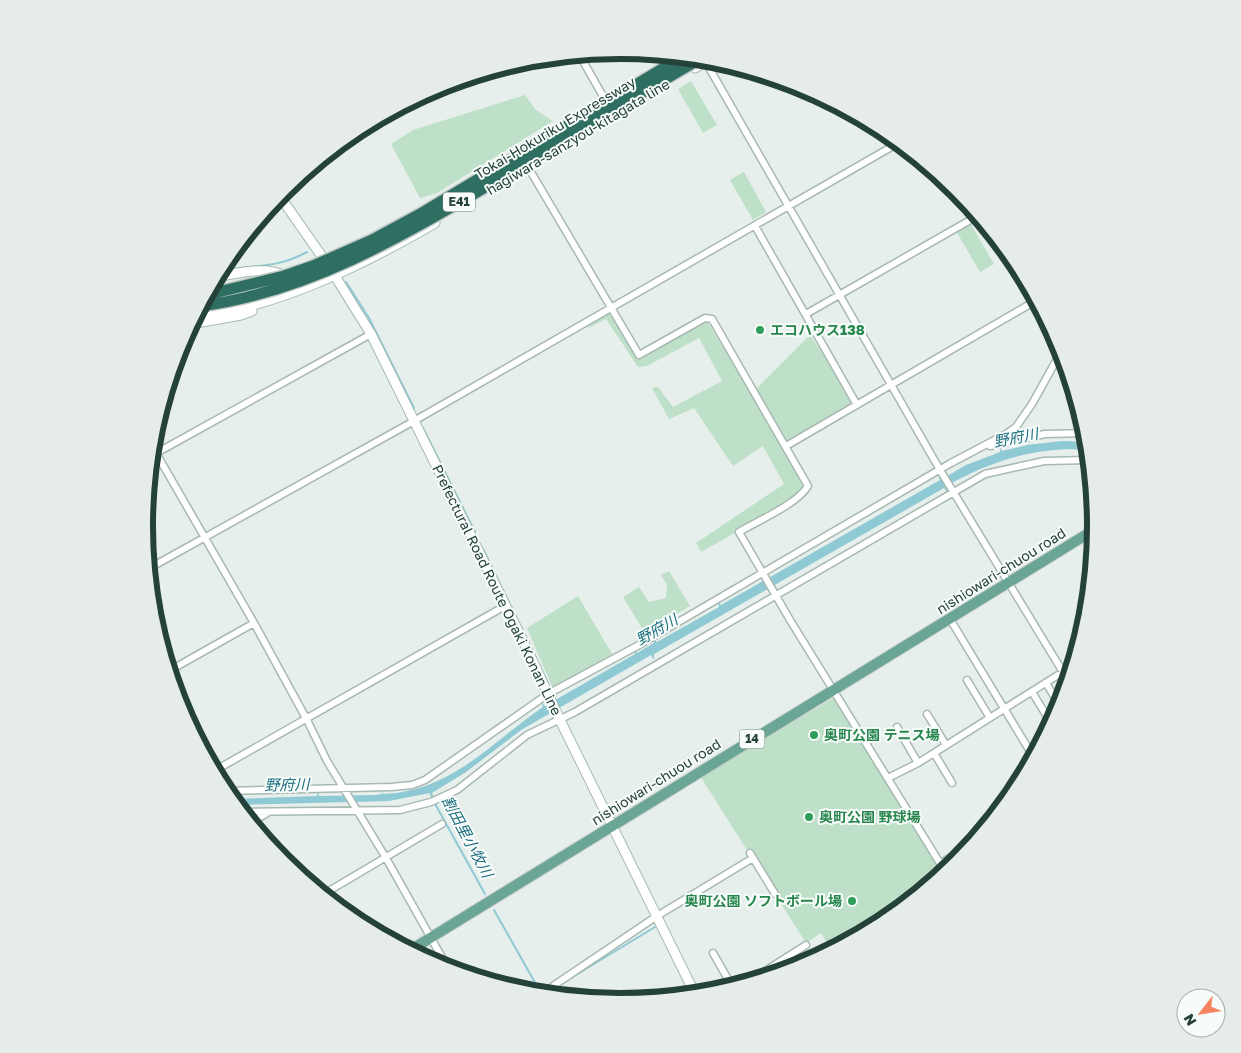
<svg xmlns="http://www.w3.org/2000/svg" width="1241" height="1053" font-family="'Golos Text','Noto Sans JP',sans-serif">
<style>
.green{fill:#bfe0c8}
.water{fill:#8ec9d4}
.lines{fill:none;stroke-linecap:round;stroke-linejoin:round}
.stream{stroke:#8ec9d4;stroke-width:2}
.street-casing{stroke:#a8b8b2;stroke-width:9}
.secondary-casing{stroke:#a4bbb3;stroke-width:11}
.primary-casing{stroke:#c2cac8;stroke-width:12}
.street{stroke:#fff;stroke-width:6}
.secondary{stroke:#fff;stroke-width:9}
.primary{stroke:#6aa596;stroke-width:10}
.highway-bridge-casing{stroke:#c2cac8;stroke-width:14;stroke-linecap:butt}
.highway-bridge{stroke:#2f6f62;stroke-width:11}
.leisure-dot{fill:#2e9e5b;stroke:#f7fbf9;stroke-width:2}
.labels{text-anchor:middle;stroke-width:4;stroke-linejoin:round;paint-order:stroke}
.shield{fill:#f7fbf9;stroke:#637a73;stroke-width:1}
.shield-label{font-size:12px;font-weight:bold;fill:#24423a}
.street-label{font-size:14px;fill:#24423a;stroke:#f7fbf9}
.leisure-label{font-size:14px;font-weight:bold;fill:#27864d;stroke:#f7fbf9;text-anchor:start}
.water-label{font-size:15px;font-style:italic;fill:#1c6f80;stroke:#f7fbf9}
.rim{fill:none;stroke:#24423a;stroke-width:6}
</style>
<rect width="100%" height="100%" fill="#e6efeb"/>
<path class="green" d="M691,81L717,125L703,133L678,89Z
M525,95L536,110L553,121L437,193L420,198L391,144L413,130Z
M744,172L766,212L753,220L730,180Z
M969,221L994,264L980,272L956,231Z
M607,310L639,355L705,318L807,484L803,494L701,552L696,543L784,484L763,446L733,466L694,408L669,419L652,388L658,387L673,407L722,381L699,338L647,366L638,367L606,319L586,329Z
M810,335L857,405L788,445L754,391Z
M669,571L690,606L645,633L623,597L639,587L649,602L666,598L667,585L661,575Z
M578,596L612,654L554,691L527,628Z
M835,697L944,874L885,923L832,951L821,933L806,943L700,776Z"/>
<path class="water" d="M1062,441L1089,442V450C1037,446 991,461 946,486L949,491L947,492L944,488L654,654V660L651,655L521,730L466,772L432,793L437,804L433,805L430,793L389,801L236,805L231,799L317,796L318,791L319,796L375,795L382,794L383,789V794C452,791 489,744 543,707L541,702L545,706L635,654L634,649L637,653L654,643V638L657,642L719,607L718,601L721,605L763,581L761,576L765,580L940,480L938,475L942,479L966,465L1000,452V448L1002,451L1027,445Z"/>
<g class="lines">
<path class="stream" d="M222,271C255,264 276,269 307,252
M346,282L369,318L414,408
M423,428L475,532
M483,549L548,683
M434,802L485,894
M494,910L542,995
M561,984L655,927
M549,992L555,988"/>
<defs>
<path id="street" d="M579,54L604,98
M704,59L940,470L1069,682
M528,167L639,355L705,318L712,319L808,486C796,505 759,520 739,532L790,620L946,873
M755,226L857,405
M806,314L979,215
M152,446L254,623L307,720L327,761L386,858L449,970
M786,446L1037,300
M990,446L1045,434L1088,433
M151,456L371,334
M146,551L155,566
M148,569L414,421L900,142
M950,619L1034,758
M169,671L254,623
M967,680L990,718
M1046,683L1060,706
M1032,692L1051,723
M927,714L946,745
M897,727L918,763
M934,753L952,783
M214,771L505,606
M888,778L918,763L1074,665
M224,791L391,787L412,785L425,780L548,694L639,645L951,463L1006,434L1016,427L1032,404L1062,350
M242,812L400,810L431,802L457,790L527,735L575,712L985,474L1044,461L1090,460
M250,823L269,812
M750,853L775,894
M940,864L975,841
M322,895L442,824
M713,953L733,988
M743,985L806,945
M553,986L657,916L753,858"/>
<path id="secondary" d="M695,68L710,59
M279,195L330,268L371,334L528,651L559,718L696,996
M216,277C237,273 266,266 285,276
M195,317C280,306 361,266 435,223
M191,324L241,315L252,311"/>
<path id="primary" d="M409,951L1097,528"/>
</defs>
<use href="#street" class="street-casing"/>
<use href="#secondary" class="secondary-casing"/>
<use href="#primary" class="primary-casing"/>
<use href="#street" class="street"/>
<use href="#secondary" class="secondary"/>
<use href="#primary" class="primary"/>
<defs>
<path id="highway-bridge" d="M206,295L284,276L313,266L372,240L422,213L684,56
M201,306C311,291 404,235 499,179C566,138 633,98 701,58"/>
</defs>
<use href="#highway-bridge" class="highway-bridge-casing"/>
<use href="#highway-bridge" class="highway-bridge"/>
</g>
<g class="leisure-dot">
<circle cx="760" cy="330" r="5"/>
<circle cx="814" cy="735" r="5"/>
<circle cx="809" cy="817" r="5"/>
<circle cx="852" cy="901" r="5"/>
</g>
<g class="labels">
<g class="shield">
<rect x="443" y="192.5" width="32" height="19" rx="4"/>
<rect x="739.5" y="729.5" width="25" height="19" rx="4"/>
</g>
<g class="shield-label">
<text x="459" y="206">E41</text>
<text x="752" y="743">14</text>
</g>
<g class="street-label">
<text transform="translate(555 128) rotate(-31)" y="5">Tokai-Hokuriku Expressway</text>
<text transform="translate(578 137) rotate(-31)" y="5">hagiwara-sanzyou-kitagata line</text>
<text transform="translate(1001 571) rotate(-32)" y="5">nishiowari-chuou road</text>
<text transform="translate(497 590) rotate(64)" y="5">Prefectural Road Route Ogaki Konan Line</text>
<text transform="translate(656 782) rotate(-32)" y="5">nishiowari-chuou road</text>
</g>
<g class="leisure-label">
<text x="770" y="335">エコハウス138</text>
<text x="824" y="740">奥町公園 テニス場</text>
<text x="819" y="822">奥町公園 野球場</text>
<text x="842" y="906" text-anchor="end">奥町公園 ソフトボール場</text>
</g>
<g class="water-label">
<text transform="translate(1016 438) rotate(-11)" y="5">野府川</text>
<text transform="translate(657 630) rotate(-30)" y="5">野府川</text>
<text transform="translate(287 785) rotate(-1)" y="5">野府川</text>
<text transform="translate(467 837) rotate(62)" y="5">割田里小牧川</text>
</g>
</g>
<path d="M0 0H1241V1053H0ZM153 526a467 467 0 1 1 934 0a467 467 0 1 1-934 0Z" fill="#e6ecea" fill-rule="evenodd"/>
<path class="rim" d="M153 526a467 467 0 1 1 934 0a467 467 0 1 1-934 0Z"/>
<g transform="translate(1201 1013) rotate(239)"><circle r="24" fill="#f7fbf9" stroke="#a3b1ad"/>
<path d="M0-4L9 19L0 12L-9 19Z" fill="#f4845f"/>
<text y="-8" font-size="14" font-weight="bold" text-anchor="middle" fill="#24423a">N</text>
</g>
</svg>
